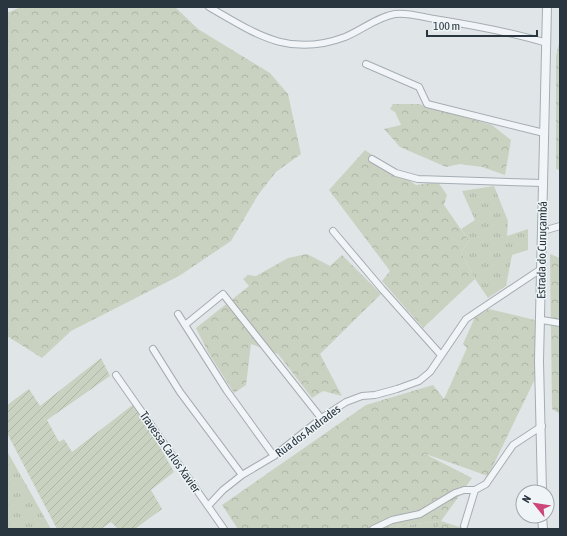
<svg xmlns="http://www.w3.org/2000/svg" width="567" height="536" font-family="'Asap Condensed',sans-serif">
<style>
.grass{fill:url(#grass-tufts)}
.forest{fill:url(#forest-crowns)}
.garden{fill:url(#garden-furrows)}
.lines{fill:none;stroke-linecap:round;stroke-linejoin:round}
.minor-casing{stroke:#a5adb2;stroke-width:8}
.tertiary-casing{stroke:#a5adb2;stroke-width:10}
.minor{stroke:#f2f5f7;stroke-width:6}
.tertiary{stroke:#f2f5f7;stroke-width:8}
.labels{text-anchor:middle;stroke-width:3;stroke-linejoin:round;paint-order:stroke}
.street-label{font-size:12px;fill:#293640;stroke:#eff4f6}
</style>
<defs>
<pattern id="grass-tufts" width="24" height="20" patternUnits="userSpaceOnUse"><rect width="24" height="20" fill="#c9d2c1"/><path d="M3 7l-1-3M5 7V3M7 7l1-3M15 17l-1-3M17 17v-4M19 17l1-3" fill="none" stroke="#adb5a7"/></pattern>
<pattern id="forest-crowns" width="20" height="18" patternUnits="userSpaceOnUse"><rect width="20" height="18" fill="#c9d2c1"/><path d="M2 6a3 3 0 1 1 6 0M12 15a3 3 0 1 1 6 0" fill="none" stroke="#adb5a7"/></pattern>
<pattern id="garden-furrows" width="10" height="10" patternUnits="userSpaceOnUse"><rect width="10" height="10" fill="#c9d2c1"/><path d="M-1 1l2-2M0 10L10 0M9 11l2-2" fill="none" stroke="#adb5a7"/></pattern>
</defs>
<rect width="100%" height="100%" fill="#e0e5e8"/>
<path class="grass" d="M494,186L508,221L507,236L528,229V250L512,255L506,286L488,298L475,279L461,252L469,241L461,229L475,220L462,191Z
M7,451L51,529H7Z
M441,521L437,529H393L399,526Z"/>
<path class="forest" d="M21,7H175L198,29L270,73L288,94L301,154L276,172L258,195L231,241L179,276L71,331L42,358L7,336V13Z
M560,38V170L556,169V56Z
M393,104H419L492,125L511,140L505,175L482,167L460,164L446,167L400,147L384,129L401,125L395,112L390,109Z
M365,150L416,185L438,182L447,195L444,205L469,241L461,252L475,279L423,328L382,281L390,271L329,190Z
M307,254L330,266L342,255L381,294L320,354L342,396L323,391L312,398L278,354L251,344L246,385L234,393L208,352L196,328L249,286L243,279L248,275L256,276L288,258Z
M550,254L560,258V414L552,409Z
M489,309L539,321L536,377L488,476L423,453L472,478L441,521L466,529H437L440,521L399,526L393,529H238L222,505L366,405L433,385L444,399L467,348L463,344L475,317Z"/>
<path class="garden" d="M101,358L110,376L47,420L59,442L64,439L72,452L135,403L174,472L151,490L162,509L135,529H118L111,522L101,529H57L7,433V405L29,389L40,406Z"/>
<g class="lines">
<defs>
<path id="minor" d="M209,7C256,34 289,58 345,37C362,30 377,17 395,14C407,12 422,17 434,19C472,25 510,32 547,43
M366,64L419,87L427,104L544,133
M372,159L396,173L418,179L543,183
M333,231L382,289L441,355
M543,231L560,226
M178,314L227,391L274,456
M542,320L560,323
M185,325L223,294L321,418
M153,349L180,392L242,475
M116,375L224,529
M208,506L223,490L242,475L274,456L323,417L346,402L362,396L375,395L397,389L419,381L430,372L466,319L541,269
M464,526L475,490
M373,529L392,520L420,514L455,493L464,490H475L486,484L513,445L542,426"/>
<path id="tertiary" d="M542,492L539,361L547,7
M542,516L543,529"/>
</defs>
<use href="#minor" class="minor-casing"/>
<use href="#tertiary" class="tertiary-casing"/>
<use href="#minor" class="minor"/>
<use href="#tertiary" class="tertiary"/>
</g>
<g class="labels">
<g class="street-label">
<text transform="translate(542 250) rotate(-89)" y="4">Estrada do Curuçambá</text>
<text transform="translate(308 431) rotate(-37)" y="4">Rua dos Andrades</text>
<text transform="translate(170 452) rotate(55)" y="4">Travessa Carlos Xavier</text>
</g>
</g>
<rect width="567" height="536" fill="none" stroke="#293640" stroke-width="16"/>
<g transform="translate(535 504) rotate(300)"><circle r="19" fill="#eff4f6" stroke="#a0a8ad"/>
<path d="M0-3L7 15L0 10L-7 15Z" fill="#cc467a"/>
<text y="-6" font-size="11" font-weight="bold" text-anchor="middle" fill="#293640">N</text>
</g>
<path d="M427 30v6h110v-6" fill="none" stroke="#293640" stroke-width="2"/>
<text x="433" y="30" font-size="12" fill="#293640" stroke="#eff4f6" stroke-width="3" paint-order="stroke">100 m</text>
</svg>
